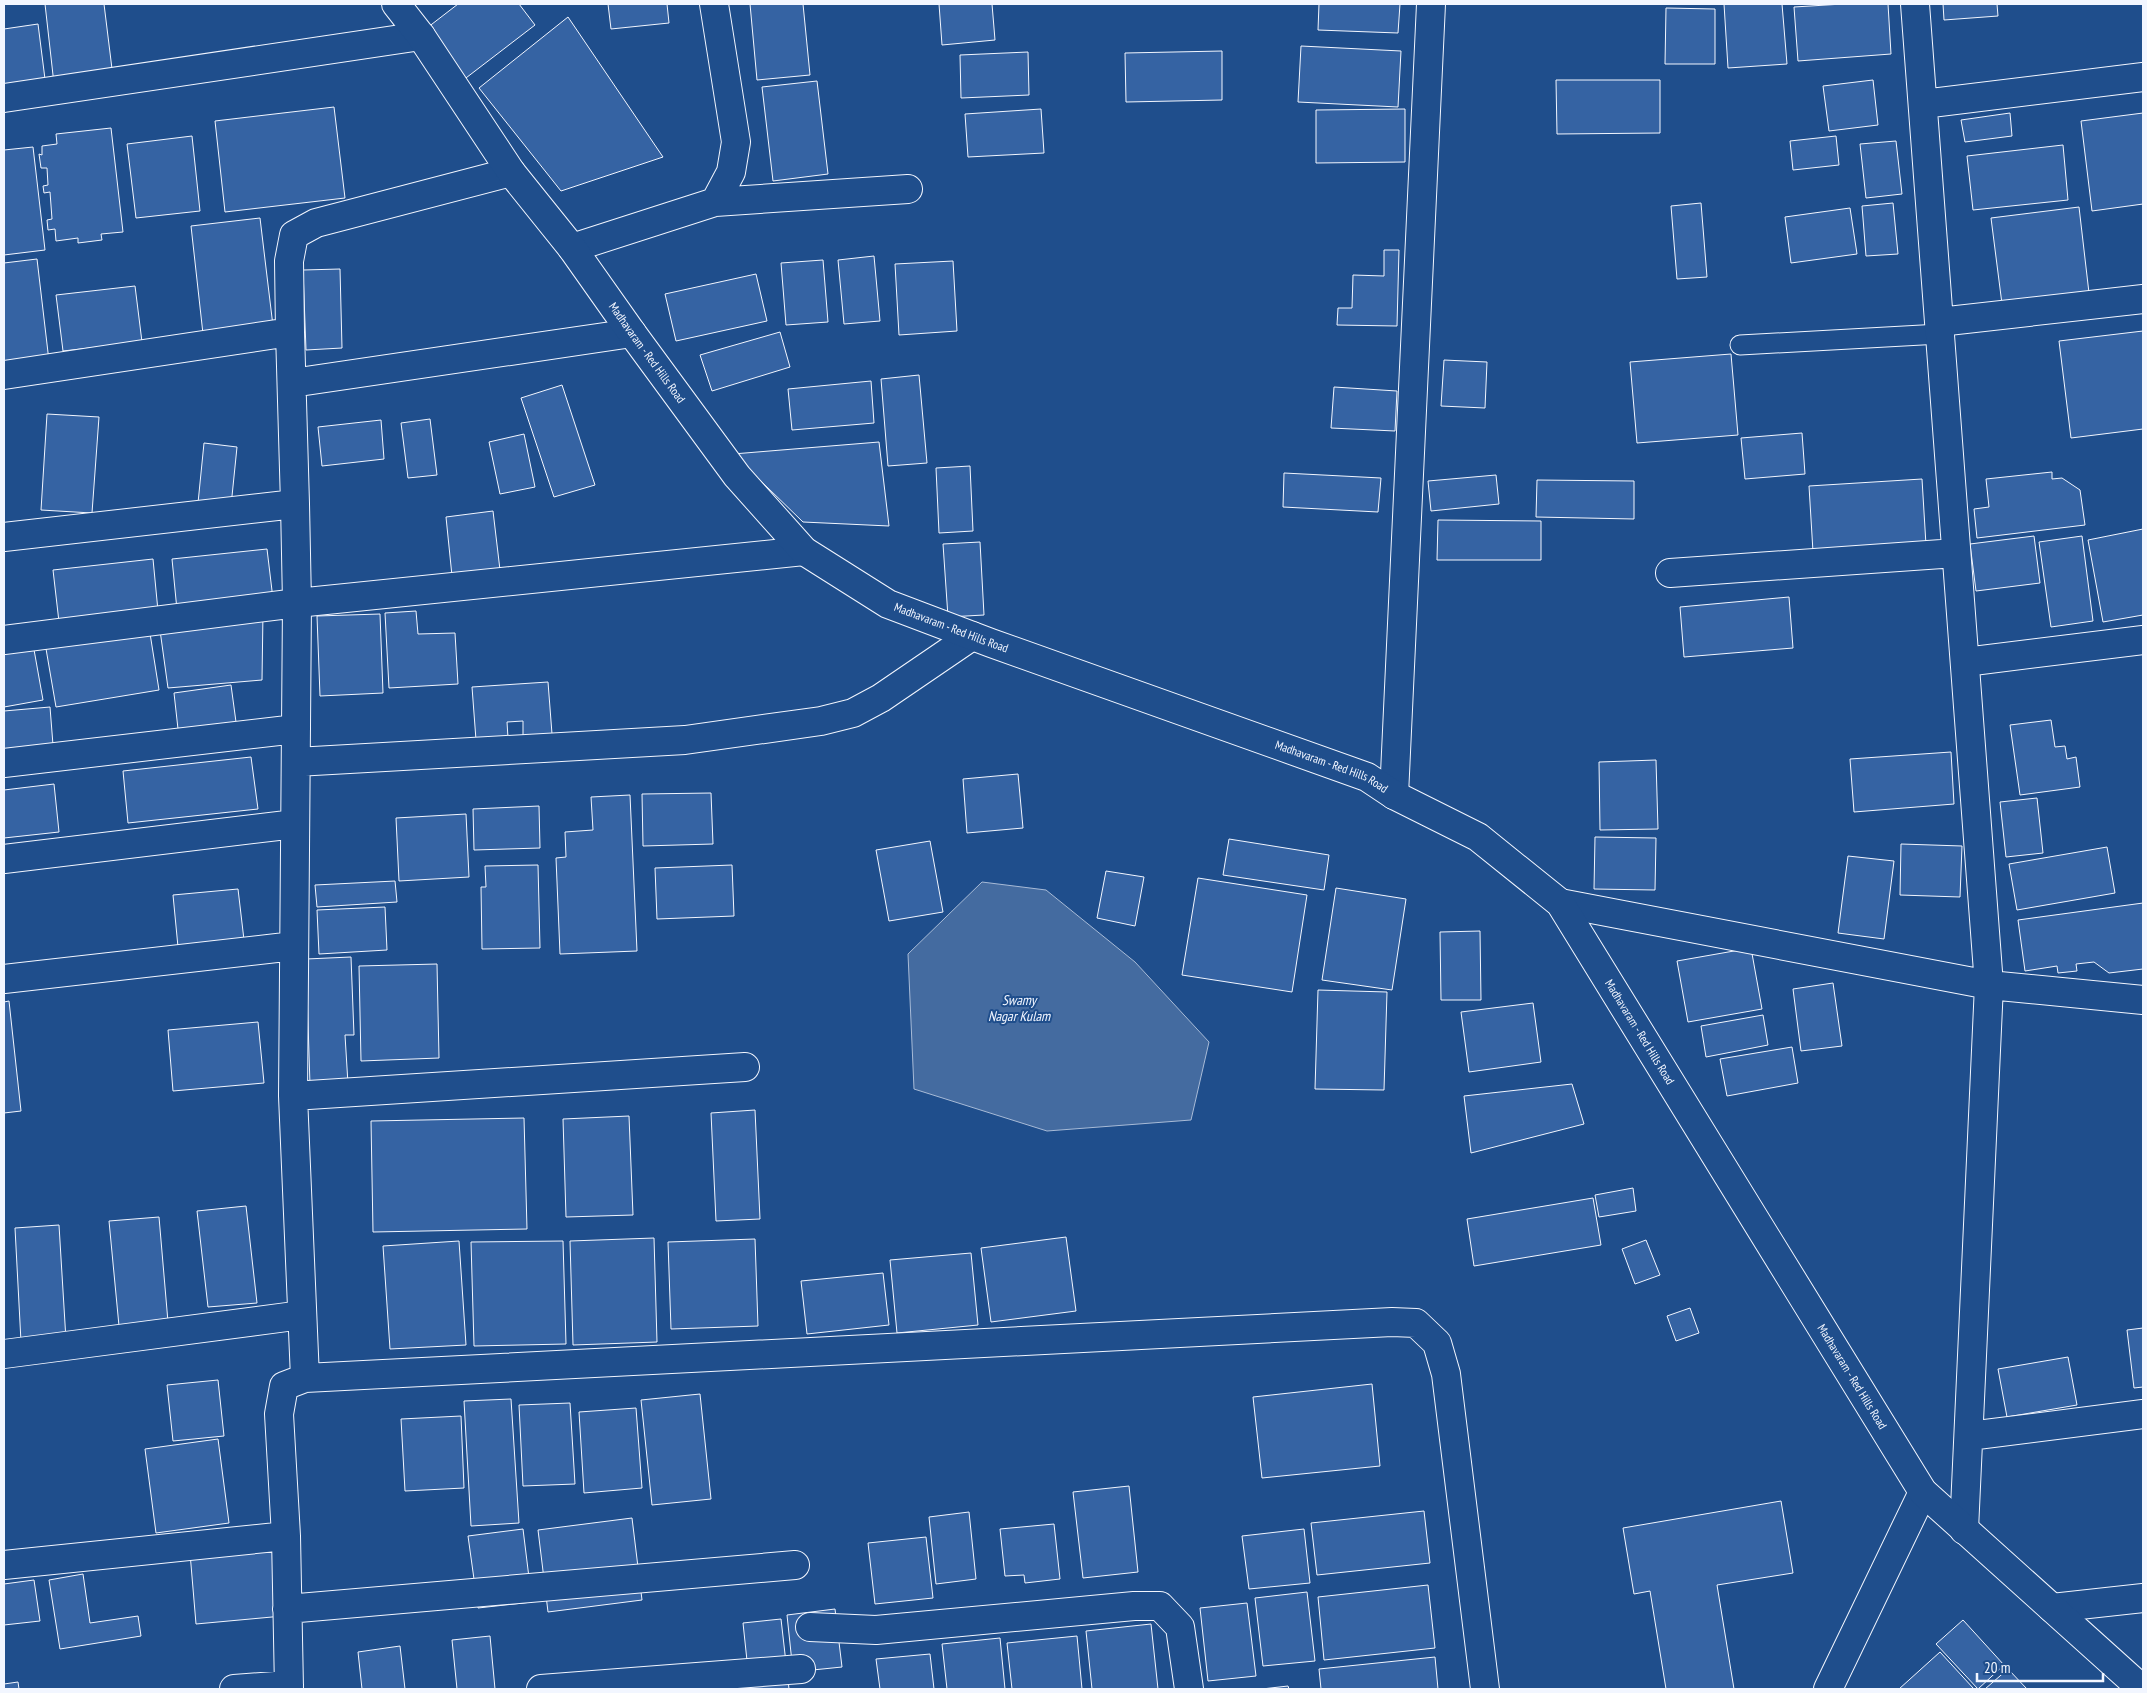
<svg xmlns="http://www.w3.org/2000/svg" width="2147" height="1693" font-family="'PT Sans Narrow',sans-serif">
<style>
.water{fill:#446ba0;stroke:#a8bbd7}
.building{fill:#3563a3;stroke:#f2f6ff}
.lines{fill:none;stroke-linecap:round;stroke-linejoin:round}
.service-casing{stroke:#f2f6ff;stroke-width:21}
.minor-casing{stroke:#f2f6ff;stroke-width:30}
.tertiary-casing{stroke:#f2f6ff;stroke-width:30}
.primary-casing{stroke:#f2f6ff;stroke-width:30}
.service{stroke:#1f4e8c;stroke-width:19}
.minor{stroke:#1f4e8c;stroke-width:28}
.tertiary{stroke:#1f4e8c;stroke-width:28}
.primary{stroke:#1f4e8c;stroke-width:28}
.labels{text-anchor:middle;stroke-width:4;stroke-linejoin:round;paint-order:stroke}
.street-label{font-size:12px;fill:#f2f6ff;stroke:#1f4e8c}
.water-label{font-size:14px;font-style:italic;fill:#f2f6ff;stroke:#1f4e8c}
</style>
<rect width="100%" height="100%" fill="#1f4e8c"/>
<path class="water" d="M982,882L1046,890L1135,962L1209,1042L1191,1120L1047,1131L914,1089L908,954Z"/>
<path class="building" d="M45,4H104L113,77L54,84Z
M458,4H519L535,25L462,81L423,31Z
M608,4H667L669,23L611,29Z
M750,4H803L810,75L757,80Z
M939,4H992L995,40L942,45Z
M1319,4H1400L1398,33L1318,30Z
M1724,4H1782L1787,64L1728,68Z
M1843,4H1888L1891,54L1798,61L1794,7Z
M1943,4H1997L1998,16L1944,20Z
M1666,8L1715,9V64H1665Z
M568,17L663,157L561,191L479,88Z
M38,24L46,87L4,92V29Z
M1301,46L1401,51L1398,107L1298,102Z
M1222,51V100L1126,102L1125,53Z
M1028,52L1029,95L961,98L960,55Z
M1556,80H1660V133L1557,134Z
M1873,80L1878,125L1829,131L1823,86Z
M817,81L828,174L773,181L762,87Z
M334,107L345,198L225,212L215,121Z
M1041,109L1044,153L968,157L965,114Z
M1405,109V162L1316,163V110Z
M2010,113L2012,136L1965,142L1961,120Z
M2143,113V204L2092,211L2081,121Z
M111,128L123,232L101,234L102,240L78,243V238L56,241L55,229L48,230L47,220L52,219L50,192L44,193L43,186L48,185L47,168H41L39,154L42,155V146L57,144L56,134Z
M192,136L200,211L136,218L127,144Z
M1836,136L1839,165L1793,170L1790,141Z
M1896,141L1902,194L1866,198L1860,144Z
M2063,145L2068,200L1973,210L1967,156Z
M33,147L45,250L4,255V150Z
M1701,203L1707,277L1677,279L1671,206Z
M1893,203L1898,254L1866,256L1862,206Z
M2079,207L2089,293L2002,304L1991,218Z
M1850,208L1857,254L1791,263L1785,217Z
M260,218L273,326L203,334L191,226Z
M1384,250H1399L1397,326L1337,325L1338,308H1352L1353,275L1384,276Z
M874,256L880,321L844,324L838,260Z
M37,259L49,361L4,366V263Z
M823,260L828,322L786,325L781,263Z
M953,261L957,331L899,335L895,264Z
M340,269L342,348L306,350L303,270Z
M756,274L767,321L676,341L665,294Z
M135,286L142,342L63,351L56,295Z
M2143,331V429L2071,438L2059,341Z
M780,332L790,367L712,391L700,355Z
M1731,354L1738,435L1637,443L1630,362Z
M1444,360L1487,362L1485,408L1441,406Z
M919,375L927,463L888,466L881,379Z
M871,381L874,423L792,430L788,389Z
M562,385L595,485L554,497L521,398Z
M1334,387L1397,391L1395,431L1331,428Z
M47,414L99,417L92,513L41,510Z
M430,419L437,475L408,478L401,423Z
M381,420L384,459L322,466L318,427Z
M1802,433L1805,474L1745,479L1741,438Z
M524,434L535,487L500,494L489,442Z
M879,442L889,526L803,522L733,454Z
M204,443L237,447L231,506L198,503Z
M970,466L973,531L939,533L936,468Z
M2052,472V479L2062,478L2080,490L2085,525L1977,538L1974,509L1989,507L1986,479Z
M1284,473L1381,478L1378,512L1283,507Z
M1496,475L1499,504L1431,511L1428,481Z
M1922,479L1926,545L1813,552L1809,486Z
M1537,480L1634,481V519L1536,517Z
M493,511L500,570L452,576L446,517Z
M1438,520L1541,521V560H1437Z
M2143,529V615L2103,622L2088,540Z
M2034,536L2040,583L1976,591L1970,544Z
M2082,536L2093,621L2051,627L2039,542Z
M980,542L984,615L948,617L943,544Z
M267,549L273,599L177,610L172,559Z
M153,559L158,611L59,622L53,570Z
M1789,597L1793,648L1684,657L1680,607Z
M416,611L418,634L455,633L458,684L389,688L385,613Z
M263,612L262,680L168,688L159,623Z
M380,614L383,693L320,696L317,616Z
M149,627L159,690L56,707L45,643Z
M33,644L43,700L4,707V649Z
M548,682L552,734L523,736V721L507,722L508,738L476,740L472,687Z
M231,685L236,722L178,729L174,693Z
M50,707L53,745L4,749V711Z
M2051,720L2055,747L2065,746L2067,759L2076,757L2080,787L2020,795L2010,725Z
M1951,752L1954,804L1854,812L1850,759Z
M251,757L258,809L128,823L123,771Z
M1656,760L1658,829L1600,830L1599,762Z
M1018,774L1023,828L967,833L963,779Z
M54,784L59,832L4,838V790Z
M711,793L713,844L643,846L642,794Z
M630,795L637,951L560,954L556,858L566,857L565,832L593,830L591,797Z
M2037,798L2043,853L2006,857L2000,802Z
M539,806L540,848L474,850L473,809Z
M466,814L469,877L399,881L396,818Z
M1595,837L1656,838L1655,890L1594,889Z
M1229,839L1329,855L1324,890L1223,875Z
M930,841L943,912L889,921L876,850Z
M1901,844L1962,846L1960,897L1900,895Z
M2107,847L2115,893L2017,910L2009,864Z
M1848,856L1894,861L1884,939L1838,933Z
M538,865L540,948L482,949L481,887H486L485,866Z
M732,865L734,916L657,919L655,868Z
M1106,871L1144,877L1135,926L1097,918Z
M1198,878L1307,895L1292,992L1182,975Z
M395,881L397,902L317,907L315,885Z
M1336,888L1406,899L1392,990L1322,980Z
M238,889L244,940L178,947L173,895Z
M2143,903V969L2109,973L2094,962L2076,964L2077,971L2058,973L2057,966L2025,971L2018,920Z
M385,907L387,950L319,954L317,910Z
M1480,931L1481,1000H1441L1440,932Z
M1751,948L1762,1009L1688,1022L1677,961Z
M351,957L354,1035H345L348,1084L310,1085L306,959Z
M437,964L439,1058L361,1061L359,966Z
M1833,983L1842,1046L1801,1051L1793,989Z
M1318,990L1387,992L1384,1090L1315,1089Z
M9,1001L21,1111L4,1113V1002Z
M1533,1003L1541,1062L1469,1072L1461,1012Z
M1763,1015L1768,1045L1706,1057L1701,1026Z
M258,1022L264,1083L173,1091L168,1030Z
M1792,1047L1798,1083L1727,1096L1720,1059Z
M1572,1084L1584,1124L1471,1153L1464,1096Z
M755,1110L760,1219L716,1221L711,1113Z
M629,1116L633,1215L566,1217L563,1119Z
M524,1118L527,1229L373,1232L371,1121Z
M1633,1188L1636,1211L1599,1217L1595,1195Z
M1593,1198L1601,1245L1474,1266L1467,1219Z
M246,1206L257,1303L208,1307L197,1211Z
M159,1217L168,1322L119,1326L109,1221Z
M59,1225L66,1340L21,1342L15,1228Z
M1066,1237L1076,1311L991,1322L981,1248Z
M654,1238L657,1342L573,1345L570,1241Z
M755,1239L758,1326L671,1329L668,1242Z
M1646,1240L1660,1275L1635,1284L1622,1249Z
M459,1241L466,1345L390,1349L383,1246Z
M563,1241L566,1344L474,1346L471,1242Z
M971,1253L978,1325L897,1333L890,1260Z
M883,1273L889,1325L807,1334L801,1281Z
M1690,1308L1699,1333L1676,1341L1667,1316Z
M2143,1328V1387L2134,1388L2127,1330Z
M2068,1357L2077,1405L2007,1417L1998,1369Z
M218,1380L224,1436L173,1441L167,1385Z
M1372,1384L1380,1466L1262,1478L1253,1397Z
M700,1394L711,1499L652,1505L641,1400Z
M511,1399L519,1523L471,1526L464,1401Z
M570,1403L575,1484L523,1486L519,1405Z
M636,1408L642,1488L584,1493L579,1412Z
M461,1416L464,1488L405,1491L401,1419Z
M218,1439L229,1523L156,1533L145,1449Z
M1129,1486L1138,1572L1083,1578L1073,1492Z
M1781,1501L1793,1573L1717,1585L1734,1689H1666L1650,1591L1634,1594L1623,1528Z
M1424,1511L1430,1563L1317,1575L1311,1523Z
M969,1512L976,1579L936,1584L929,1517Z
M632,1518L642,1600L548,1612L538,1530Z
M1054,1524L1060,1579L1025,1583L1024,1575L1005,1576L1000,1529Z
M523,1529L532,1602L478,1608L468,1536Z
M1304,1529L1310,1583L1249,1589L1242,1536Z
M926,1537L933,1598L875,1604L868,1543Z
M276,1545L283,1616L196,1624L190,1553Z
M83,1574L90,1623L138,1616L141,1636L60,1649L49,1580Z
M34,1580L40,1621L4,1625V1584Z
M1428,1585L1435,1648L1324,1660L1318,1597Z
M1307,1592L1315,1661L1263,1666L1255,1598Z
M1247,1603L1256,1676L1208,1681L1200,1608Z
M835,1609L842,1667L793,1672L787,1615Z
M781,1619L789,1689H750L743,1623Z
M1963,1620L2004,1665L1978,1689L1936,1644Z
M1151,1624L1158,1689H1092L1086,1631Z
M490,1636L495,1689H457L452,1640Z
M1077,1636L1082,1689H1012L1007,1643Z
M1000,1638L1005,1689H947L942,1644Z
M400,1646L405,1689H362L358,1652Z
M1940,1652L1974,1689H1899Z
M930,1654L934,1689H880L876,1659Z
M1435,1657L1438,1689H1321L1319,1669Z
M2008,1669L2027,1689H1985Z
M18,1682L19,1689H4V1684Z
M1288,1686L1289,1689H1262Z"/>
<g class="lines">
<defs>
<path id="service" d="M1740,345L1940,334"/>
<path id="minor" d="M4,98L421,36
M1923,104L2143,77
M715,202L908,189
M572,248L715,202L731,172L736,142L714,4
M1939,322L2143,299
M4,375L290,332L289,261L294,235L316,223L511,172
M292,383L632,333
M295,504L297,603L293,1096L305,1378
M4,537L295,504L290,332
M1670,573L1956,553
M4,640L297,603L804,551
M1965,662L2143,640
M296,762L685,740L821,721L853,713L881,698L972,636
M4,763L296,729
M1394,795L1431,4
M4,859L295,824
M1560,903L1989,985L1915,4
M4,979L294,946
M293,1096L745,1067
M4,1354L302,1315
M1969,1436L2143,1414
M1964,1530L1989,985L2143,1000
M4,1565L286,1536
M2052,1608L2143,1598
M287,1609L795,1565
M810,1627L876,1630L1134,1606H1160L1180,1627L1189,1689
M234,1689L289,1685
M289,1689L286,1536L279,1414L284,1386L305,1378L1392,1322L1416,1323L1437,1343L1446,1374L1485,1689
M541,1689L801,1669"/>
<path id="tertiary" d="M1828,1689L1923,1492"/>
<g id="primary">
<path id="s1" d="M396,4L421,36L511,172L572,248L632,333L737,476L804,551L888,604L991,643L1367,777L1394,795L1478,837L1560,903L1923,1492L2142,1689"/>
</g>
</defs>
<use href="#service" class="service-casing"/>
<use href="#minor" class="minor-casing"/>
<use href="#tertiary" class="tertiary-casing"/>
<use href="#primary" class="primary-casing"/>
<use href="#service" class="service"/>
<use href="#minor" class="minor"/>
<use href="#tertiary" class="tertiary"/>
<use href="#primary" class="primary"/>
</g>
<g class="labels">
<g class="street-label">
<text dy="4" stroke="none"><textPath href="#s1" startOffset="430">Madhavaram - Red Hills Road</textPath></text>
<text dy="4" stroke="none"><textPath href="#s1" startOffset="850">Madhavaram - Red Hills Road</textPath></text>
<text dy="4" stroke="none"><textPath href="#s1" startOffset="1255">Madhavaram - Red Hills Road</textPath></text>
<text dy="4" stroke="none"><textPath href="#s1" startOffset="1675">Madhavaram - Red Hills Road</textPath></text>
<text dy="4" stroke="none"><textPath href="#s1" startOffset="2080">Madhavaram - Red Hills Road</textPath></text>
</g>
<g class="water-label">
<text x="1019" y="1005">Swamy<tspan x="1019" dy="16">Nagar Kulam</tspan></text>
</g>
</g>
<rect width="2147" height="1693" fill="none" stroke="#f2f6ff" stroke-width="10"/>
<path d="M1977 1673v8h126v-8" fill="none" stroke="#f2f6ff" stroke-width="2.5"/>
<text x="1984" y="1673" font-size="15" fill="#f2f6ff" stroke="#1f4e8c" stroke-width="4" paint-order="stroke">20 m</text>
</svg>
